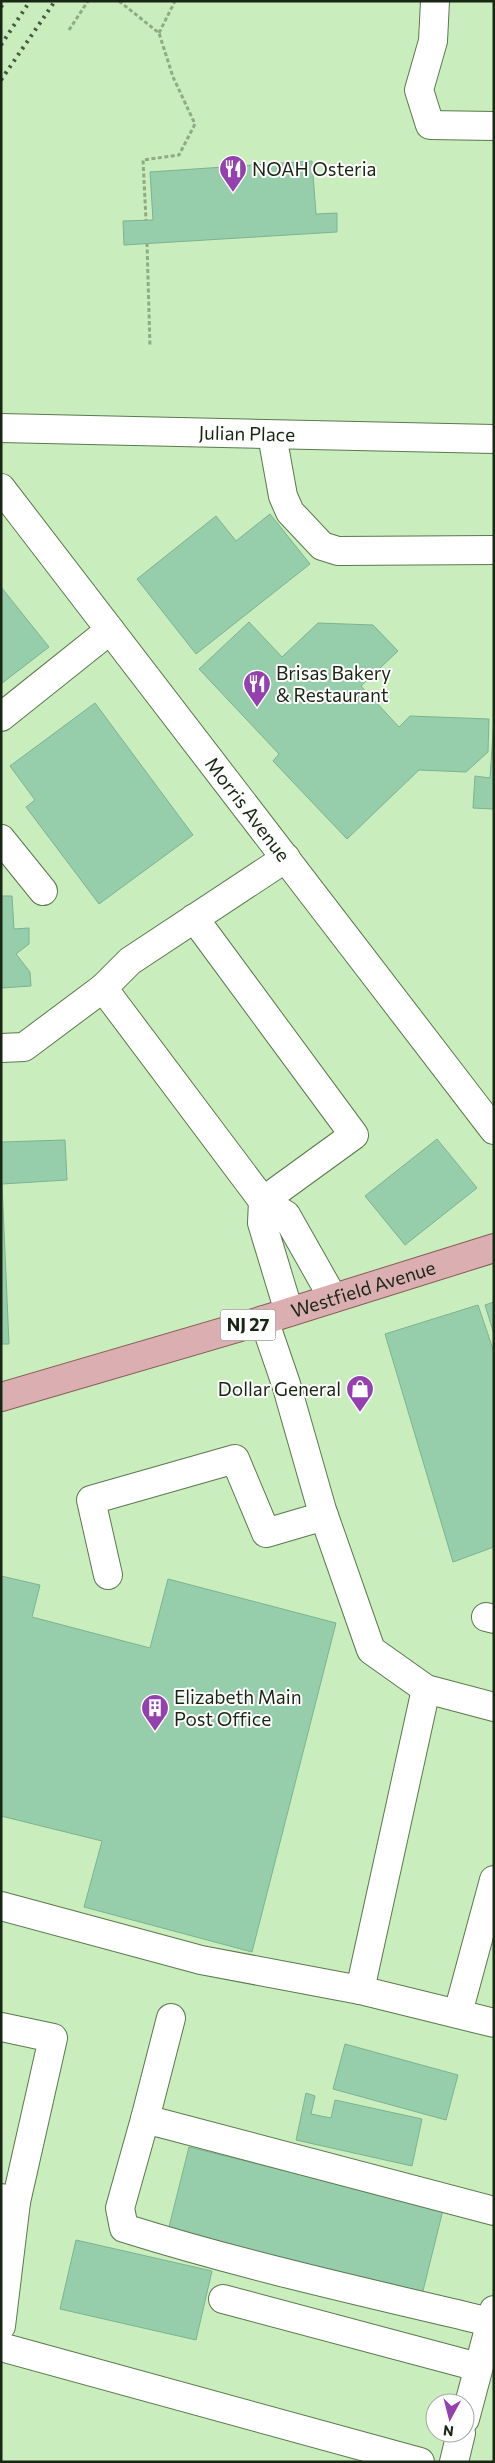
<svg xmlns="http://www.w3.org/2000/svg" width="495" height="2463" font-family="Commissioner,sans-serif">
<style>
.building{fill:#96cdab;stroke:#7cb391}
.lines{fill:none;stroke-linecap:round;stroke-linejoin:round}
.minor-casing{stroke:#5a794d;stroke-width:30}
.major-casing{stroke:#885c58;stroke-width:30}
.path{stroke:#8fab84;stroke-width:3;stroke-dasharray:4 2.5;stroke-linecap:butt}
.minor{stroke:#fff;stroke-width:28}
.major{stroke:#dbafb1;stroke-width:28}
.rail{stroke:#46593f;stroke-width:4;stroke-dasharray:2.5 5;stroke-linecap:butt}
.labels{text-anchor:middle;stroke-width:4;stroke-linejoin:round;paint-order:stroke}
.shield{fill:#fff;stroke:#5e675a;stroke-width:1}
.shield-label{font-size:18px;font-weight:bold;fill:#192614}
.poi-label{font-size:19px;fill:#192614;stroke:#fff;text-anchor:start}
.street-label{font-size:19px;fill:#192614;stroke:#fff}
</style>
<rect width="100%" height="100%" fill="#c9edbc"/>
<path class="building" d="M312,161L316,214L337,213V232L124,245L123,221L153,220L150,172Z
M270,514L310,564L196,654L137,579L216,516L236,541Z
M1,587L49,647L1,684Z
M249,622L282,657L318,623L373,625L398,651L361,686L399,727L410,716L489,719L488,752L466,772L419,770L347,839L273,761L279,754L199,669Z
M95,703L193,835L99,904L26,807L35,800L10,766Z
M494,719V809L473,808L475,776L490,778Z
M1,896H12L14,929L29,928V944L16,954L30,972L31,986L1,988Z
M437,1139L477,1188L405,1245L365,1196Z
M65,1140L67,1180L2,1184L9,1344H1V1142Z
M494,1302V1334L485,1305Z
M478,1305L494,1352V1547L453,1562L385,1334Z
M1,1576L40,1585L32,1617L150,1648L168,1579L336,1623L252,1952L84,1907L102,1841L1,1816Z
M345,2044L458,2075L446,2120L333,2089Z
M306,2093L315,2096L311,2114L331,2118L335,2100L422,2119L412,2166L296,2140Z
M189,2147L443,2210L420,2303L166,2239Z
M76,2240L212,2271L196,2340L60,2309Z"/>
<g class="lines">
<defs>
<g id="minor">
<path d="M435,1L433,41L419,90L430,125L494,126"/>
<path id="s1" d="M1,428L494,439"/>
<path d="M272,435L283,496L290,512L322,546L338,551L494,550"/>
<path id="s2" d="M1,488L494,1130"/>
<path d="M1,717L110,630"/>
<path d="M1,839L43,891"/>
<path d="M194,918L354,1135L263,1201L103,988L130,961L286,858"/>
<path d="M1,1048L24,1047L103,988"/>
<path d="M289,1312L262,1223L263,1201L286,1215L333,1298"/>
<path d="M264,1320L286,1384L322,1510L371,1650L426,1689L494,1707"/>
<path d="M108,1575L91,1500L235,1459L266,1533L324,1516"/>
<path d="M486,1617L494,1619"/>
<path d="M1,1906L201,1960L360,1990L494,2023"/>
<path d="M360,1990L426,1689"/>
<path d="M458,2013L494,1880"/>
<path d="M1,2027L53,2038L16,2202"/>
<path d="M145,2119L171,2018"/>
<path d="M1,2198L16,2202L1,2326"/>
<path d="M223,2299L478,2367"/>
<path d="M490,2322C368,2293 245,2266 124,2228L120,2208L145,2119L494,2211"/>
<path d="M1,2347L420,2462"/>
<path d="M465,2419L494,2310"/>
<path d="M454,2462L461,2433"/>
</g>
<g id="major">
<path id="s3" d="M1,1397L264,1320L494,1248"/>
</g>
</defs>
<use href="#minor" class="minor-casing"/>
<use href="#major" class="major-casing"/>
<path class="path" d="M119,1L159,33L173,77L195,124L179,155L143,160L146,220
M69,30L88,1
M159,33L175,1
M147,243L150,347"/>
<use href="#minor" class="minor"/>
<use href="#major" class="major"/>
<path class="rail" d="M1,7L5,1
M1,45L30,1
M1,80L55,1"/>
</g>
<defs>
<symbol id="restaurant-pin" viewBox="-11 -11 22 30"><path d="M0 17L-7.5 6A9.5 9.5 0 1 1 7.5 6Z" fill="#9440ae" stroke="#fff"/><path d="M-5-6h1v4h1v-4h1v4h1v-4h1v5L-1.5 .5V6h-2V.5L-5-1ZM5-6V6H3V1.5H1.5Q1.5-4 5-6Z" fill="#fff"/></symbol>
<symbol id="shop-pin" viewBox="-11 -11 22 30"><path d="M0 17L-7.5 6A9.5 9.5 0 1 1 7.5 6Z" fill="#9440ae" stroke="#fff"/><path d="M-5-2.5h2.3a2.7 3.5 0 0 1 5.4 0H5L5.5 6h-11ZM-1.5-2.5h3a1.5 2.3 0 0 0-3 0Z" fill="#fff"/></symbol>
<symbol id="building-pin" viewBox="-11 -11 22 30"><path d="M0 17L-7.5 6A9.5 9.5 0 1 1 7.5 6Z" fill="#9440ae" stroke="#fff"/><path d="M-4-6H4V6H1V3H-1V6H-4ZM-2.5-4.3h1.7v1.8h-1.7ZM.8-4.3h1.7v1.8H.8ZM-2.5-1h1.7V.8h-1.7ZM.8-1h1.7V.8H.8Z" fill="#fff"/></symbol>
</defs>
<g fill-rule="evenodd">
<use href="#restaurant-pin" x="217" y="153" width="32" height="43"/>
<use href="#restaurant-pin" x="241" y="668" width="32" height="43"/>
<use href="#shop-pin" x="344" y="1373" width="32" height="43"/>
<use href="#building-pin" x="139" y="1692" width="32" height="43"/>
</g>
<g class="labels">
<rect class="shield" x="220.5" y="1309.5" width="55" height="31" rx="4"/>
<g class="shield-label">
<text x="248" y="1331">NJ 27</text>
</g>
<g class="poi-label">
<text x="252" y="176">NOAH Osteria</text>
<text x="276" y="680">Brisas Bakery<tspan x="276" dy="22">&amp; Restaurant</tspan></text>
<text x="341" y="1396" text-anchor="end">Dollar General</text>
<text x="174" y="1704">Elizabeth Main<tspan x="174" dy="22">Post Office</tspan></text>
</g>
<g class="street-label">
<text dy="7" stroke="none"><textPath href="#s1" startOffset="246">Julian Place</textPath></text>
<text dy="7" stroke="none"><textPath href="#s2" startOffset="405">Morris Avenue</textPath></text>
<text dy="7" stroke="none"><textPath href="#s3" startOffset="378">Westfield Avenue</textPath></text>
</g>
</g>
<rect width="495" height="2463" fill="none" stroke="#192614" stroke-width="5"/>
<g transform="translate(450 2418) rotate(187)"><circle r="24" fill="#ffffff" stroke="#a3a8a1"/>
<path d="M0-4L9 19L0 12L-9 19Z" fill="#9440ae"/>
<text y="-8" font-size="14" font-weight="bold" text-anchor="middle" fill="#192614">N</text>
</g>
</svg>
